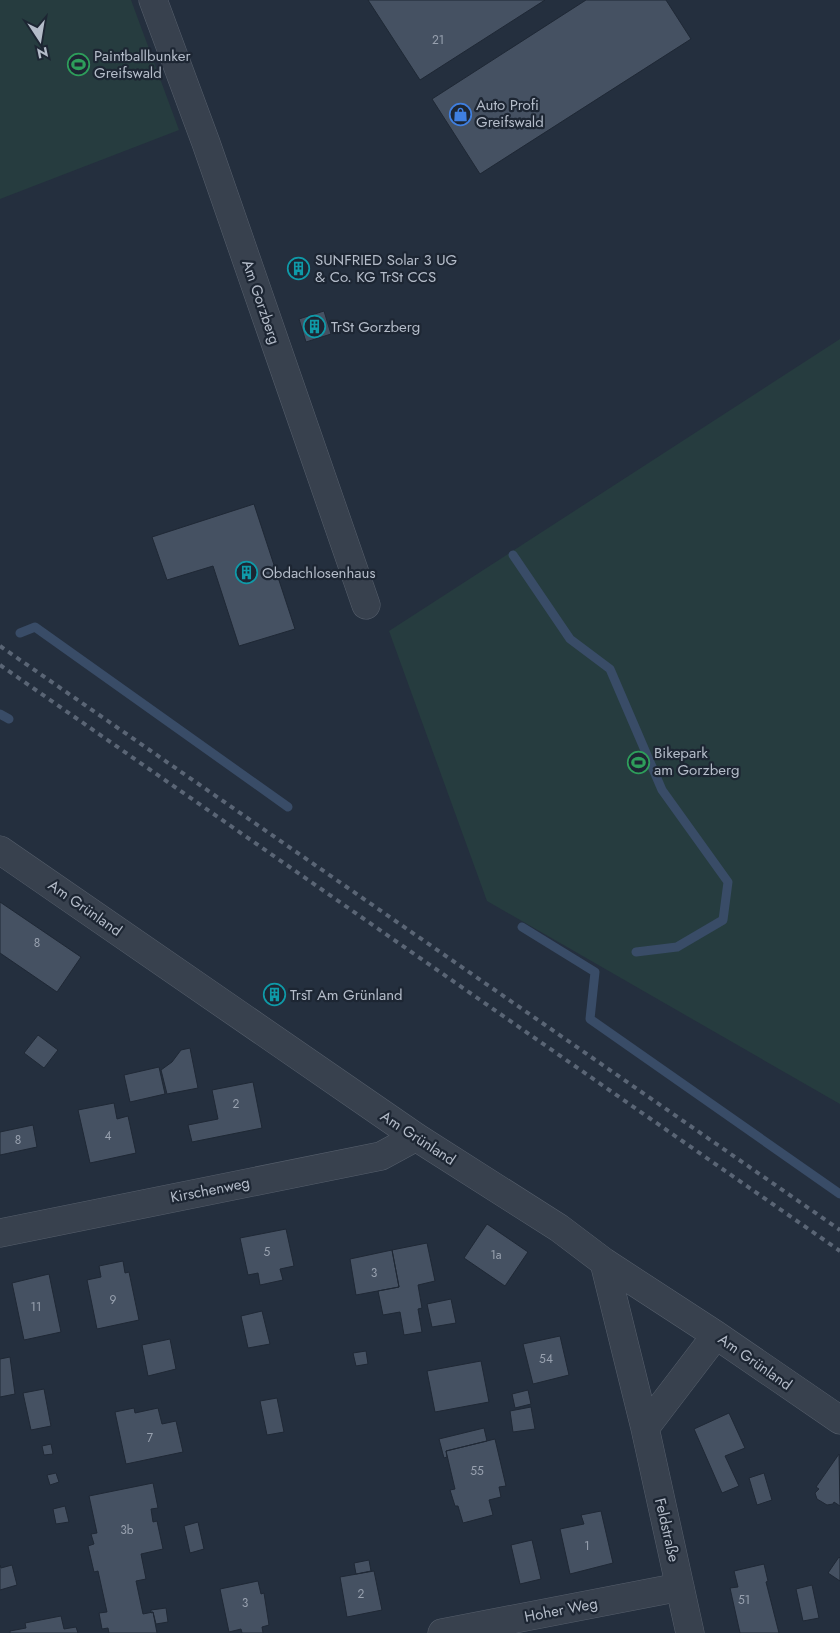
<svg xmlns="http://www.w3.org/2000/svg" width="840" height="1633" font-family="Jost,sans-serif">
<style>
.green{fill:#263c3f}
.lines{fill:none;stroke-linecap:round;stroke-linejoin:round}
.stream{stroke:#394c67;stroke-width:9}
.building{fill:#455162;stroke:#1f2835}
.minor-casing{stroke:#565f6c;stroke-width:29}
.minor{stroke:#38414e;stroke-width:28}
.rail{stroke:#5a6575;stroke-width:4;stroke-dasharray:5 5;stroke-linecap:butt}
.labels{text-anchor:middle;stroke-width:4.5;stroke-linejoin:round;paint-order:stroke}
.number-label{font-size:12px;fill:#98a1af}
.poi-label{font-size:15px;fill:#b4bcc9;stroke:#1d2633;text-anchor:start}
.street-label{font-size:15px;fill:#b4bcc9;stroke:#1d2633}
</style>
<rect width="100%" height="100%" fill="#242f3e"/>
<path class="green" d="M0,0H131L179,130L0,199Z
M840,339V1104L487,901L389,631Z"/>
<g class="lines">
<path class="stream" d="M513,555L570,639L610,669L662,790L728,882L723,920L677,947L636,952
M20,633L35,627L288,807
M0,714L9,719
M522,927L595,972L590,1019L840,1194"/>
</g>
<path class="building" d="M368,0H545L420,80Z
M586,0H666L691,39L480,174L432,99Z
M302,262L306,271L295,276L291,268Z
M324,311L331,334L306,342L299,319Z
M254,504L295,629L239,646L213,566L167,580L152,537Z
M0,902L81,957L57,992L0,953Z
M274,987L281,992L273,1003L267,999Z
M38,1035L58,1050L44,1068L24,1053Z
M190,1048L198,1088L167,1094L161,1070L172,1062L181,1050Z
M159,1067L165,1094L130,1102L124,1075Z
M253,1082L262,1128L192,1142L188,1125L218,1119L212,1090Z
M114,1103L117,1119L128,1116L136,1153L90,1163L78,1110Z
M33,1125L37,1147L0,1155V1132Z
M487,1224L528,1252L505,1286L464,1258Z
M286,1229L294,1266L280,1269L283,1280L260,1285L258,1273L248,1275L240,1238Z
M427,1243L435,1281L418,1285L422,1308L418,1309L422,1332L404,1335L400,1312L383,1315L378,1291L399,1287L392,1250Z
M392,1250L399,1287L356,1295L350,1259Z
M123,1261L125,1273L129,1272L139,1320L97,1329L87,1280L101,1277L99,1266Z
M49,1274L61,1332L24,1340L12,1283Z
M451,1299L456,1323L432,1327L427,1304Z
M262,1311L270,1344L248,1348L241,1316Z
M560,1336L569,1375L533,1384L523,1344Z
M170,1339L176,1369L148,1376L142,1345Z
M366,1351L368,1364L356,1366L353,1353Z
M10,1357L15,1394L0,1397V1359Z
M481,1361L489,1402L435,1412L427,1371Z
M44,1389L51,1426L31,1430L23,1393Z
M528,1390L531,1404L515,1408L512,1394Z
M277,1398L284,1432L267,1435L260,1401Z
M531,1407L535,1429L513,1432L510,1411Z
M134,1408L135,1413L158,1408L162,1424L176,1421L183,1452L126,1464L115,1412Z
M729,1413L745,1448L725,1456L739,1486L722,1493L694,1429Z
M484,1428L487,1441L446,1451L447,1457L444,1458L439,1439Z
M495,1439L506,1486L499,1487L501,1497L489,1500L493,1515L463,1523L458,1506H455L450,1490L455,1489L446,1451Z
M51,1444L53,1454L44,1455L42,1446Z
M839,1454L840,1506L834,1502L833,1504L827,1505L817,1499L815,1493L819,1489L816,1487Z
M56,1473L59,1482L50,1485L47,1475Z
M764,1473L772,1500L757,1505L749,1478Z
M153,1483L158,1508L151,1509L153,1522L157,1521L163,1549L141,1554L146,1579L136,1581L143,1614L153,1612L157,1633H109L108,1628L102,1629L99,1613L107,1612L98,1571L94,1572L88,1546L94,1544L91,1534L97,1533L89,1496Z
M65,1506L69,1522L56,1524L53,1509Z
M601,1511L613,1563L570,1574L560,1529L584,1524L581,1515Z
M198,1522L204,1549L190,1553L184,1526Z
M532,1540L541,1579L520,1584L511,1545Z
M839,1557L840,1558V1581L828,1573Z
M369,1560L371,1571L356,1574L354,1563Z
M764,1564L768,1581L766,1582L779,1633H740L730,1588L738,1587L734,1571Z
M0,1565L1,1568L12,1565L17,1585L0,1590Z
M374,1571L382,1610L347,1617L340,1577Z
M258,1581L261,1594L264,1593L269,1625L262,1627L263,1633H242L241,1629L229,1632L220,1589Z
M812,1585L819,1618L803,1621L796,1589Z
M166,1608L168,1622L156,1624L153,1612L151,1613V1610Z
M61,1616L64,1629L76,1627L78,1633H10V1631L26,1628L25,1623Z"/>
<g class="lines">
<defs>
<path id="minor" d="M153,0L206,143L366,605
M0,850L416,1137L559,1228L604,1262L716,1335L840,1420
M0,1233L381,1156L416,1137
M604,1262L645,1428L690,1633
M645,1428L716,1335
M442,1633L680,1587"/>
</defs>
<use href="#minor" class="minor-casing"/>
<use href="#minor" class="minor"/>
<path class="rail" d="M0,646L840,1230
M0,665L840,1251"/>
</g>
<defs>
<symbol id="stadium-ring" viewBox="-11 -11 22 22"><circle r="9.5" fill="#1d2633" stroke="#2e9e5b" stroke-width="1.5"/><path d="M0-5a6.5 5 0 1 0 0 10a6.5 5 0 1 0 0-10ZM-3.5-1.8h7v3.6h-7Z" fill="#2e9e5b"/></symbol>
<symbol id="shop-ring" viewBox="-11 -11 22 22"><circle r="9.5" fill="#1d2633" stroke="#3f7fe0" stroke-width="1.5"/><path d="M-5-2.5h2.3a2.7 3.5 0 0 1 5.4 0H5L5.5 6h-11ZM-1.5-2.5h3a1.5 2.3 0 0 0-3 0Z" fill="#3f7fe0"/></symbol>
<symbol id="building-ring" viewBox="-11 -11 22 22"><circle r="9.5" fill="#1d2633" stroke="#0f9aa8" stroke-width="1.5"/><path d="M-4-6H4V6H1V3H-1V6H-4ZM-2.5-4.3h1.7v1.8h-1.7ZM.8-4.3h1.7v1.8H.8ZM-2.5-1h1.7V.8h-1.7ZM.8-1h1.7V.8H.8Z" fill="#0f9aa8"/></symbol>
</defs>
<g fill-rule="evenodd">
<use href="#stadium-ring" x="66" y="52" width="25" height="25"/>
<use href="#shop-ring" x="448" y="102" width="25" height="25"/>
<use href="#building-ring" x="286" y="256" width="25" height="25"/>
<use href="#building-ring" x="302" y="314" width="25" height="25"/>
<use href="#building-ring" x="234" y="560" width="25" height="25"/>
<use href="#stadium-ring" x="626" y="750" width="25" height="25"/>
<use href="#building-ring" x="262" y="982" width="25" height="25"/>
</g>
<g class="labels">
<g class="number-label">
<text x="438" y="44">21</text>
<text x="37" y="947">8</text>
<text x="236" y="1108">2</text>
<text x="108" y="1140">4</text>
<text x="18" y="1144">8</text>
<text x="267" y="1256">5</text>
<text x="496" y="1259">1a</text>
<text x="374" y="1277">3</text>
<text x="113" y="1304">9</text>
<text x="36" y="1311">11</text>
<text x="546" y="1363">54</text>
<text x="150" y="1442">7</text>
<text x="477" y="1475">55</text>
<text x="127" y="1534">3b</text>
<text x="587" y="1550">1</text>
<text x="361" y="1598">2</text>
<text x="744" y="1604">51</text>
<text x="245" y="1607">3</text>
</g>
<g class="poi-label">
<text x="94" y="61">Paintballbunker<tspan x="94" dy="17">Greifswald</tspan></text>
<text x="476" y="110">Auto Profi<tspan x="476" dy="17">Greifswald</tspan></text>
<text x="315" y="265">SUNFRIED Solar 3 UG<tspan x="315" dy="17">&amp; Co. KG TrSt CCS</tspan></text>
<text x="331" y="332">TrSt Gorzberg</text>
<text x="262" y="578">Obdachlosenhaus</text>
<text x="654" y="758">Bikepark<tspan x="654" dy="17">am Gorzberg</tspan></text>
<text x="290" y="1000">TrsT Am Grünland</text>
</g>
<g class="street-label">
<text transform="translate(261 302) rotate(71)" y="5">Am Gorzberg</text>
<text transform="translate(85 908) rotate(35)" y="5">Am Grünland</text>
<text transform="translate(418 1138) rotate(33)" y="5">Am Grünland</text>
<text transform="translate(210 1190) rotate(-11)" y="5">Kirschenweg</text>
<text transform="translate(755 1362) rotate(35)" y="5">Am Grünland</text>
<text transform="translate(667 1530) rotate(77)" y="5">Feldstraße</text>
<text transform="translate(561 1610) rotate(-11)" y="5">Hoher Weg</text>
</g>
</g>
<g transform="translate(40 40) rotate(168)" stroke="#1d2633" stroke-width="4" paint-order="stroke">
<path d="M0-4L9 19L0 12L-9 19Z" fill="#b4bcc9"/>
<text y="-8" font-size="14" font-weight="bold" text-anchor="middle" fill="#b4bcc9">N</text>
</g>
</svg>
